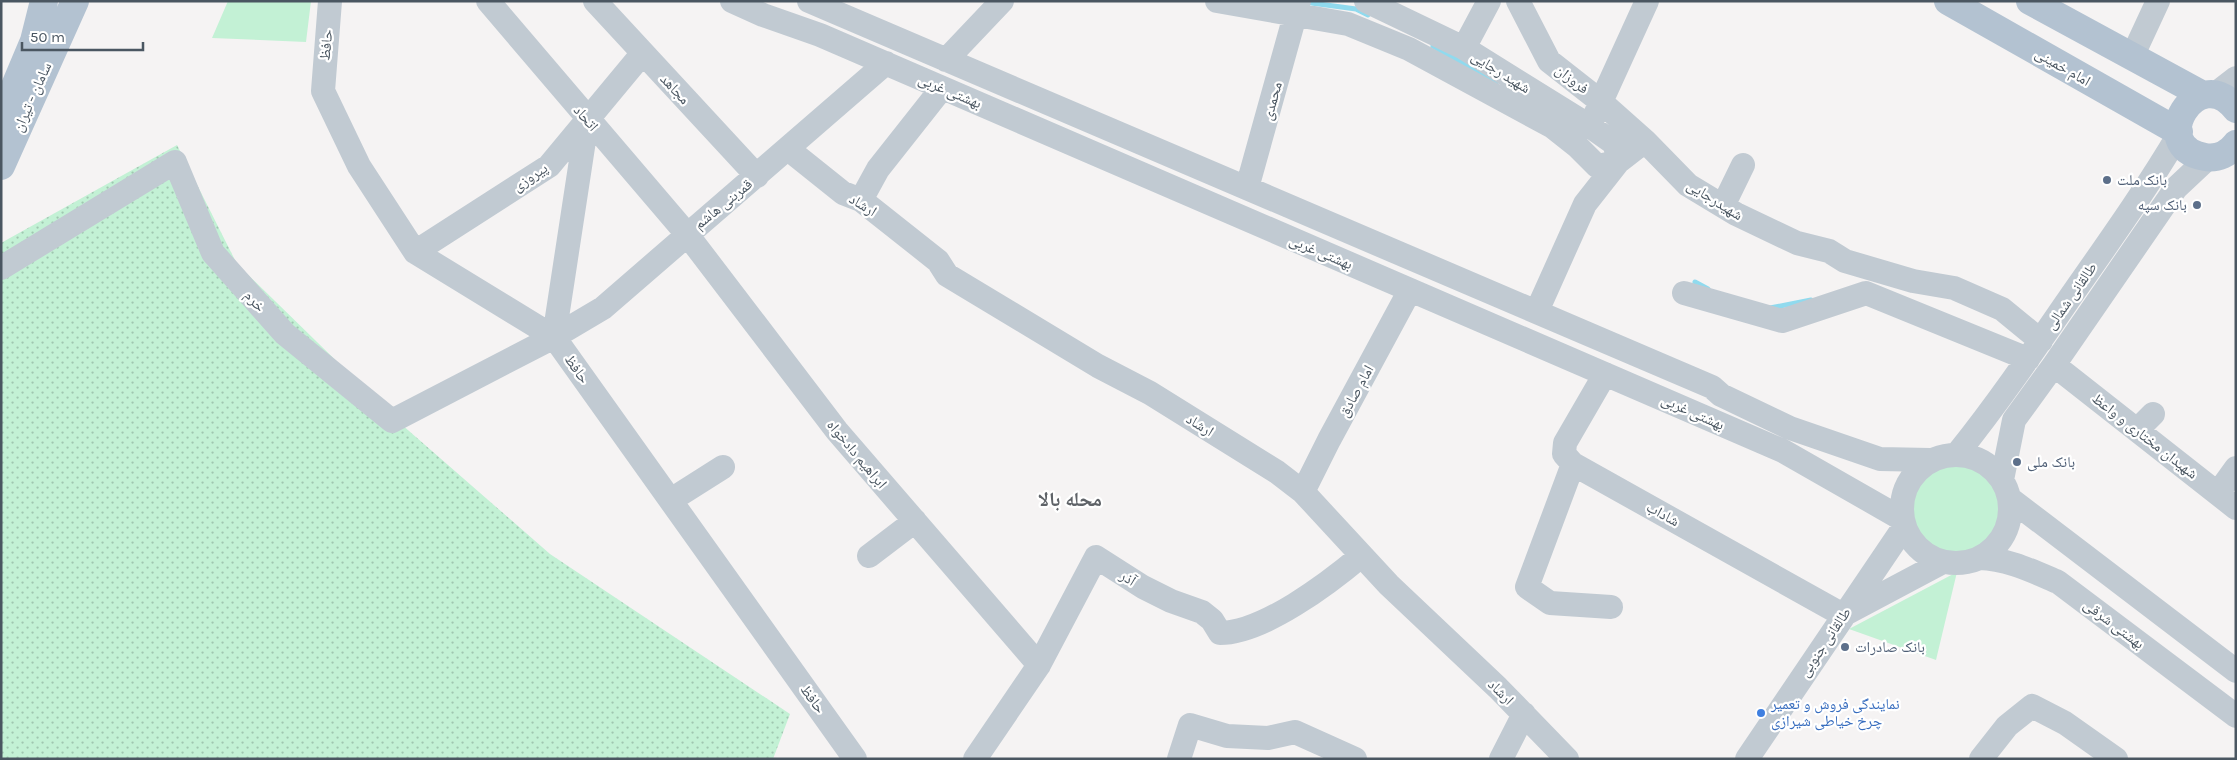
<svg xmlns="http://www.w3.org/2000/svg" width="2237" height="760" font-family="Karla,'Noto Naskh Arabic',sans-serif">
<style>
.green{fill:#c3f1d5}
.garden{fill:url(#garden-dots)}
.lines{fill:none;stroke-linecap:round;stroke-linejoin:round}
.stream{stroke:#90daee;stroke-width:5}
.minor{stroke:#c1cad2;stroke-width:24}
.major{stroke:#b3c2d1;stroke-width:28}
.service-dot{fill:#5c6f8a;stroke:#fff;stroke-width:2}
.shop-dot{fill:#3f7fe0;stroke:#fff;stroke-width:2}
.labels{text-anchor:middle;stroke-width:4.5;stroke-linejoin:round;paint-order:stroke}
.street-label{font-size:15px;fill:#4a5661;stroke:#fff}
.service-label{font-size:15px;fill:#4e5e75;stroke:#fff;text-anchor:start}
.shop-label{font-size:15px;fill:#366cbe;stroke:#fff;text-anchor:start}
.district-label{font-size:20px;font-weight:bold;fill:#5f6368;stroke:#fff}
</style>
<defs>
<pattern id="garden-dots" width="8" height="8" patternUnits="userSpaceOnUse" patternTransform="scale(1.25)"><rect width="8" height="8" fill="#c3f1d5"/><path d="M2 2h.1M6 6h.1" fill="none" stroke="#a0c6b0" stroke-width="1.8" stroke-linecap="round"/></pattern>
</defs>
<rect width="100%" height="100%" fill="#f5f3f3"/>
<path class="green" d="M228,1H311L306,42L212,38Z
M1910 510a46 46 0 1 1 92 0a46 46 0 1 1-92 0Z
M1957,572L1936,660L1849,629Z"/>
<path class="garden" d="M177,145L237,264L401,424L550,554L790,714L773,759H1V243Z"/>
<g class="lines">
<path class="stream" d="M1304,2L1356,9L1368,15
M1433,46L1496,83
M1695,282L1708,289
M1770,308L1811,300"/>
<path class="minor" d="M330,1L323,91L359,166L415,252L554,337L855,759
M488,1L686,233L837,431L1039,665
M595,1L757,176
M732,1L763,15L820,35L1783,451L1902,519
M809,1L1712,387L1721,395L1790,428L1880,459L1930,460
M1217,1L1348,24L1409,49L1553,127L1577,146L1597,166L1618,162L1645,141L1688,185L1736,214L1797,243L1829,251L1845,261L1913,281L1954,288L2002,309L2041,341
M1366,1L1464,48L1591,127L1615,144L1618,162
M1518,1L1549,61L1600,101L1645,141
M1464,48L1489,1
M2132,57L2158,1
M946,60L1002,1
M2214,95L2236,78
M1595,115L1647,1
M788,149L843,193L861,200L938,261L947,275L1098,366L1150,393L1277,472L1303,492L1389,585L1498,688L1567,759
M1247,188L1299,1
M861,200L878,169L942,88
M1723,206L1743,165
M415,252L549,166L642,54
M1,268L175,162L213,253L285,334L392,421L554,337L603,308L886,63
M1684,293L1782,321L1866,293L2028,359
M1537,311L1585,204L1618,162
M554,337L587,121
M2054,365L2236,508
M1605,374L1565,443L1564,454L1573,464L1843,615
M2137,430L2153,414
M1957,454C1998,403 2034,350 2071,296C2108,243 2146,190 2179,134
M1902 509a54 54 0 1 1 108 0a54 54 0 1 1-108 0Z
M1573,464L1527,587L1550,603L1611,607
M2002,480L2014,420L2054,365L2176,188L2208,158
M1303,492L1329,440L1410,290
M2218,493L2236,468
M2009,498L2236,671
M671,500L723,467
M869,556L915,521
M1979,558C2008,559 2032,571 2058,582L2236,716
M1847,613L1943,562
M975,759L1039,665L1096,557L1143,587L1171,601L1202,612L1212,620L1220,633C1263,633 1329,583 1361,556
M1179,759L1190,725L1227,736L1268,738L1295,732L1355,759
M1501,759L1524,714
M1747,759L1904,527
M1981,759L2007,726L2032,706L2065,723L2116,759"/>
<path class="major" d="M1948,1L2179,132
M2030,1L2203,95
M2236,109C2198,60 2145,147 2205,157C2218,159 2229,153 2236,144
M1,119L34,41L44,1
M1,166L75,1"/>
</g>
<g class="service-dot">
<circle cx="2107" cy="180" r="5"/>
<circle cx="2197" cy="205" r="5"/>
<circle cx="2017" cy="462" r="5"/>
<circle cx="1845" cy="647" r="5"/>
</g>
<circle class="shop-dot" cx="1761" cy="713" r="5"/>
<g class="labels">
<g class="street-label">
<text transform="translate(326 45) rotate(-85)" y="5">حافظ</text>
<text transform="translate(2063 67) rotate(30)" y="5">امام خمینی</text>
<text transform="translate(1501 72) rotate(32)" y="5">شهید رجایی</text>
<text transform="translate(1572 79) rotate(38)" y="5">فروزان</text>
<text transform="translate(675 89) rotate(47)" y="5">مجاهد</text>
<text transform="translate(950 91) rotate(23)" y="5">بهشتی غربی</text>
<text transform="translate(32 97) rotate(-66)" y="5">سامان - تیران</text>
<text transform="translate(1272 101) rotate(-74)" y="5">محمدی</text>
<text transform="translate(586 118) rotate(49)" y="5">اتحاد</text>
<text transform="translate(530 177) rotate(-34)" y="5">پیروزی</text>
<text transform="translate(1715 200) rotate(32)" y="5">شهیدرجایی</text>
<text transform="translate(723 204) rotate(-39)" y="5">قمربنی هاشم</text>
<text transform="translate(863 205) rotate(32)" y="5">ارشاد</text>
<text transform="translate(1321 252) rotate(23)" y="5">بهشتی غربی</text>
<text transform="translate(2071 296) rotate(-55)" y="5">طالقانی شمالی</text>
<text transform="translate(255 301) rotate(48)" y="5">خرم</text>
<text transform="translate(577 369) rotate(55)" y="5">حافظ</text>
<text transform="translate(1356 391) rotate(-61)" y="5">امام صادق</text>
<text transform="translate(1693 412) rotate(24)" y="5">بهشتی غربی</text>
<text transform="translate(1200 425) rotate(32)" y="5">ارشاد</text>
<text transform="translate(2145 436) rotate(38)" y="5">شهیدان مختاری و واعظ</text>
<text transform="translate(857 454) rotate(50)" y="5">ابراهیم دادخواه</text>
<text transform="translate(1663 514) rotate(29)" y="5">شاداب</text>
<text transform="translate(1128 578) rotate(33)" y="5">آذر</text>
<text transform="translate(2114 624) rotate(37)" y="5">بهشتی شرقی</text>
<text transform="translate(1825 642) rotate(-56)" y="5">طالقانی جنوبی</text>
<text transform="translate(1501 692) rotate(45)" y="5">ارشاد</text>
<text transform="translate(813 699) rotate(54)" y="5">حافظ</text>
</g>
<g class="service-label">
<text x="2117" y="185">بانک ملت</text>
<text x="2187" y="210" text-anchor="end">بانک سپه</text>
<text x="2027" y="467">بانک ملی</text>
<text x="1855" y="652">بانک صادرات</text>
</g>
<g class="shop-label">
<text x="1771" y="709">نمایندگی فروش و تعمیر<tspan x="1771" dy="17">چرخ خیاطی شیرازی</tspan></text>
</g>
<g class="district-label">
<text x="1070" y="506">محله بالا</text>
</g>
</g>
<rect width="2237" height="760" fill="none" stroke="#4a5661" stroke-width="5"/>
<path d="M22 42v8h121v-8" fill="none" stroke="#4a5661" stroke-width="2.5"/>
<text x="30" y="42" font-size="15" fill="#4a5661" stroke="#ffffff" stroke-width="4" paint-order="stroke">50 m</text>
</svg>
